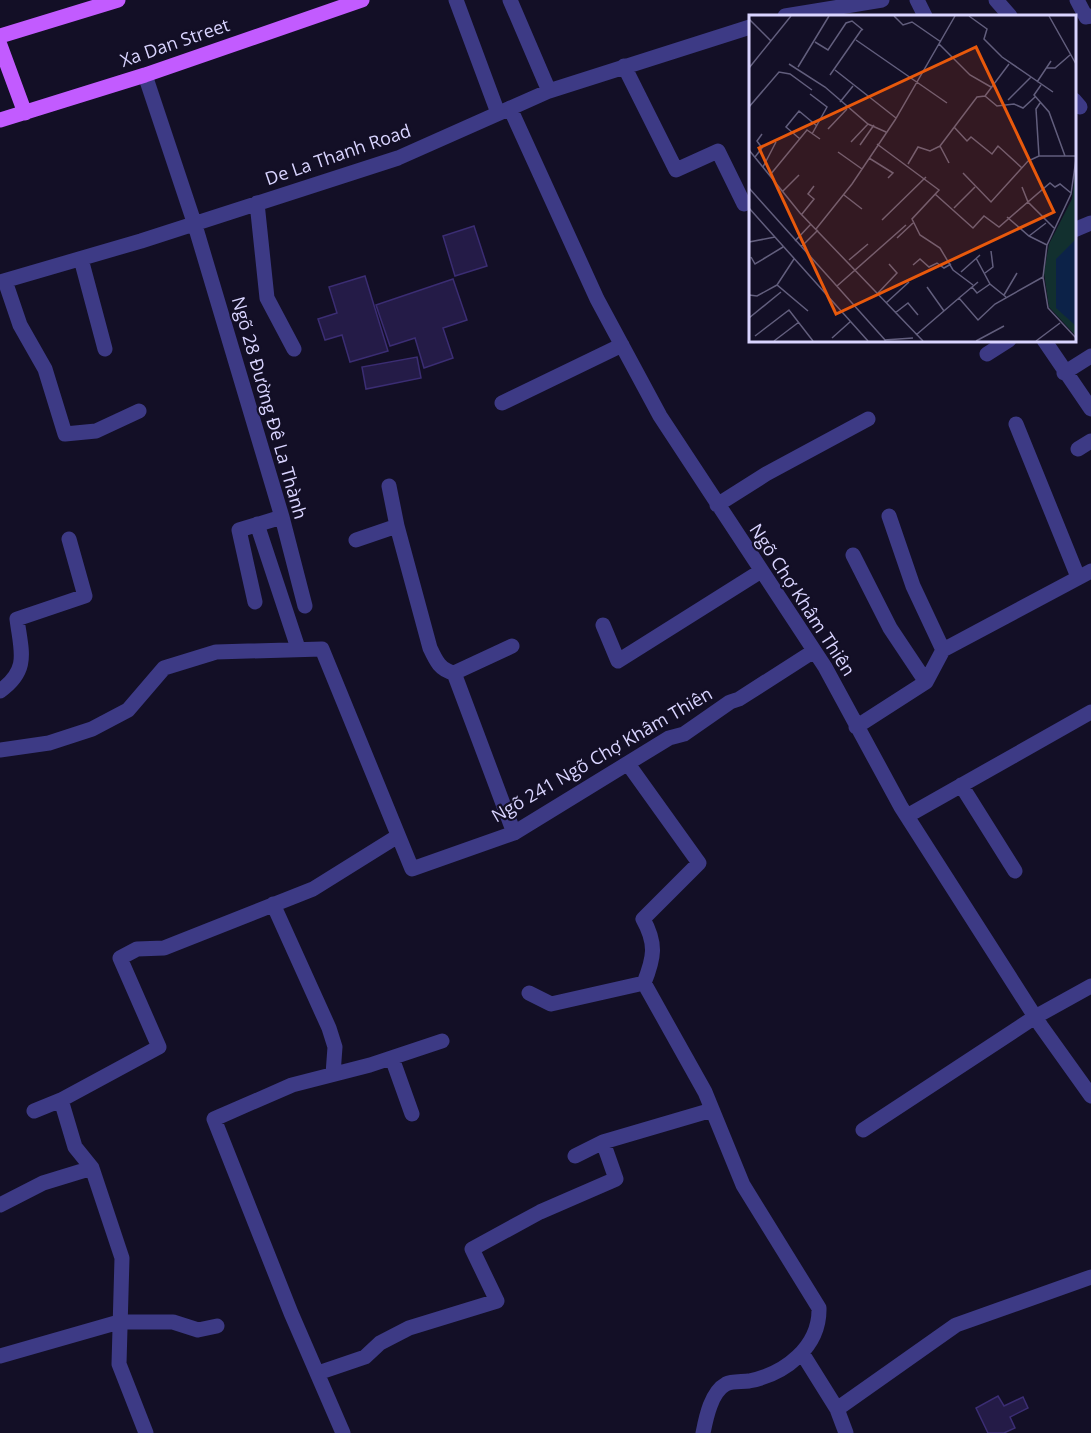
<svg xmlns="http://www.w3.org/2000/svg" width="1091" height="1433" font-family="'Open Sans',sans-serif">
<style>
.building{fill:#241b47;stroke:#3b2d73;stroke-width:1.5}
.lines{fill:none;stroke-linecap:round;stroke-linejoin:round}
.minor{stroke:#3d3a85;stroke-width:15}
.major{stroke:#c25bff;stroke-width:15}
.labels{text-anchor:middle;stroke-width:4.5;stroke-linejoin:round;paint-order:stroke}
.street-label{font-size:18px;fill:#d9d4ff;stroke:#130f26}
.inset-road{fill:none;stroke:#625e7d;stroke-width:1.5}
.view{fill:#e8590c;fill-opacity:0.15;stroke:#e8590c;stroke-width:3}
.inset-edge{fill:none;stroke:#d9d4ff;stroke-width:3}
</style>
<rect width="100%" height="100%" fill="#130f26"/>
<path class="building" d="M474,226L487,266L455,276L443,236Z
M365,276L388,351L350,362L342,335L325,340L318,319L337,313L329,287Z
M453,279L467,320L443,328L453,358L424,368L415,338L390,346L376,305Z
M417,357L421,378L366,389L362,367Z
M998,1396L1004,1406L1023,1397L1028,1408L1010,1417L1015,1428L1004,1433H988L976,1408Z"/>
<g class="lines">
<path class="minor" d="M456,0L498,113
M510,0L549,91
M917,0L925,16
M996,0L1010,16
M1077,0L1086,17L1091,16
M785,16L882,0
M624,66L676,170L718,151L744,204
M145,75L194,222L282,517L305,606
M1074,100L1080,107
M510,108L597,299L660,416L825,667L901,807L1041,1026L1091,1096
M257,203L267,298L294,349
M1074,230L1091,223
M81,259L105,349
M5,281L20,325L45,369L65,434L96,431L139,411
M0,282L141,241L398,158L549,91L750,27
M1044,340L1091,409
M987,354L1009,340
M1064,373L1091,356
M502,403L622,345
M1016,424L1078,577
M1078,449L1091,441
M389,486L397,526L430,648C436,661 440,670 454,673L514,833
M717,505L766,474L868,419
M889,516L913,586L943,650
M257,524L298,648
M356,540L397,526
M853,555L890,628L926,682
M255,602L239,530L282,517
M603,625L618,661L761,571
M454,673L512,646
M0,691C30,670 21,651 17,619L85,596L69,539
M856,727L926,682L943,650L1091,571
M0,750L49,743L92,729L128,710L164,668L216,652L322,649L412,869L514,833L669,738L684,734L730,702L739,699L814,651
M961,785L1015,871
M907,816L1091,712
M273,904L329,1028L335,1047L333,1074
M644,983L705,1092L743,1185L819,1308C820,1347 785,1374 749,1381C742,1382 732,1381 726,1384C711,1392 706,1418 703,1433
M529,993L551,1004L644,983C654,958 657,944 643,919L699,863L628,764
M392,1058L412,1114
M34,1111L61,1100
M863,1130L1035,1017L1091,986
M575,1156L603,1142
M0,1205L43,1183L92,1168
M802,1353L837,1409L846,1433
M0,1356L119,1322H173L198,1330L217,1326
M318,1373L365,1357L380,1343L409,1328L497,1301L472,1249L540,1212L616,1179L603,1142L712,1110
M837,1409L956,1325L1091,1277
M146,1433L119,1364L122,1258L92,1168L75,1147L61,1100L159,1047L120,958L137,949L164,948L313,889L398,836
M343,1433L291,1313L214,1119L292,1085L370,1065L442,1041"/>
<path class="major" d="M0,36L118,0
M0,45L25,113
M0,120L145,75L362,0"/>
</g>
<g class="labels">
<g class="street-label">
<text transform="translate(175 43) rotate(-19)" y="6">Xa Dan Street</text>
<text transform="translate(338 155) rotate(-19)" y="6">De La Thanh Road</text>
<text transform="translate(269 408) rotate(74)" y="6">Ngõ 28 Đường Đê La Thành</text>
<text transform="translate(802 600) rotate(57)" y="6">Ngõ Chợ Khâm Thiên</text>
<text transform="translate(602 755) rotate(-30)" y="6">Ngõ 241 Ngõ Chợ Khâm Thiên</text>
</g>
</g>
<g transform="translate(749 15)">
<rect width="327" height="327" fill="#130f26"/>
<path d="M327,149V321L300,292L295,258L300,229L323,184Z" fill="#12302f"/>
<path d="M327,224V311L307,293V244Z" fill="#0c2248"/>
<path class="inset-road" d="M145,1L154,10L163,7L192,27M220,1L238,14L235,24L253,42L304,77M300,1L327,49M0,4L22,26M107,25L198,88M66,27L79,35L97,8L103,6L114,15M190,29L221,60L242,72M40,49L76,72L119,109L137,117M49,52L80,1M0,53L42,1M297,53H306L321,40M86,55L147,103M81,60L113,14M288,67L302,46M292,70L285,80L300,97L316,141M61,79L78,92L63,119M236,81L248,91L265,89L274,93L286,82M259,85L282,62M91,87L104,71M291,88L287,94L290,141H327M0,92L30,57L41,59L63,75M205,112L218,126L222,122L243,139L249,131L273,153M79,114L98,94M51,124L37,112L50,96L68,111M102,127L119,109M128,129L190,175L163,204L171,220L191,233L204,255L224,270M111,130L125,110M191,131L228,82L236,81L260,49M0,135L51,198L174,326M89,137L113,154M6,142L13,133L8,126L13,119M120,143L144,158L139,163M327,144L322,179L298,230L294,262L299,293L327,323M159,149L169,132L181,136L191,131L200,148M14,152L27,127M214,158L242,187L279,146L290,141M21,160L58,115L71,124M273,172L279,187L305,213M0,173L137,326M33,177L50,160M186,179L224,213L235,201L250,212L301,168L306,172L311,169L322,178M95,180L113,194M0,193L119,326M205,193L226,172M53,199L65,184L59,179L65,171M258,202L280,221L298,230M133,205L177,162M67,214L103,169L146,105L206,1M280,221L297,208M148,223L164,208M46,226L62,209M0,227L26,222M52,232L69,215M2,242L6,249L34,232M227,243L241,269L257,282M100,245L119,229M164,250L171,244L180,252L188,248L195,253L202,249M212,257L231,240M236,258L244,252L242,236M28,270L45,244M88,271L157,210M178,272L195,296M223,272L228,278L241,269M129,278L148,258L140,249M0,280L8,281L28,270L59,296M255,280L268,258M210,283L229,267M137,288L160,267M146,298L159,288L169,300M0,303L32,277M167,320L210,283L229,305L246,289L294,262M6,321L40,295L64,326M83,323L102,306M135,325L164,323M25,326L50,307M227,326L255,311M287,326L311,308"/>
<path class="view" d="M227,32L305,197L87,299L10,133Z"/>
<rect width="327" height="327" class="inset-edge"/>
</g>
</svg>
